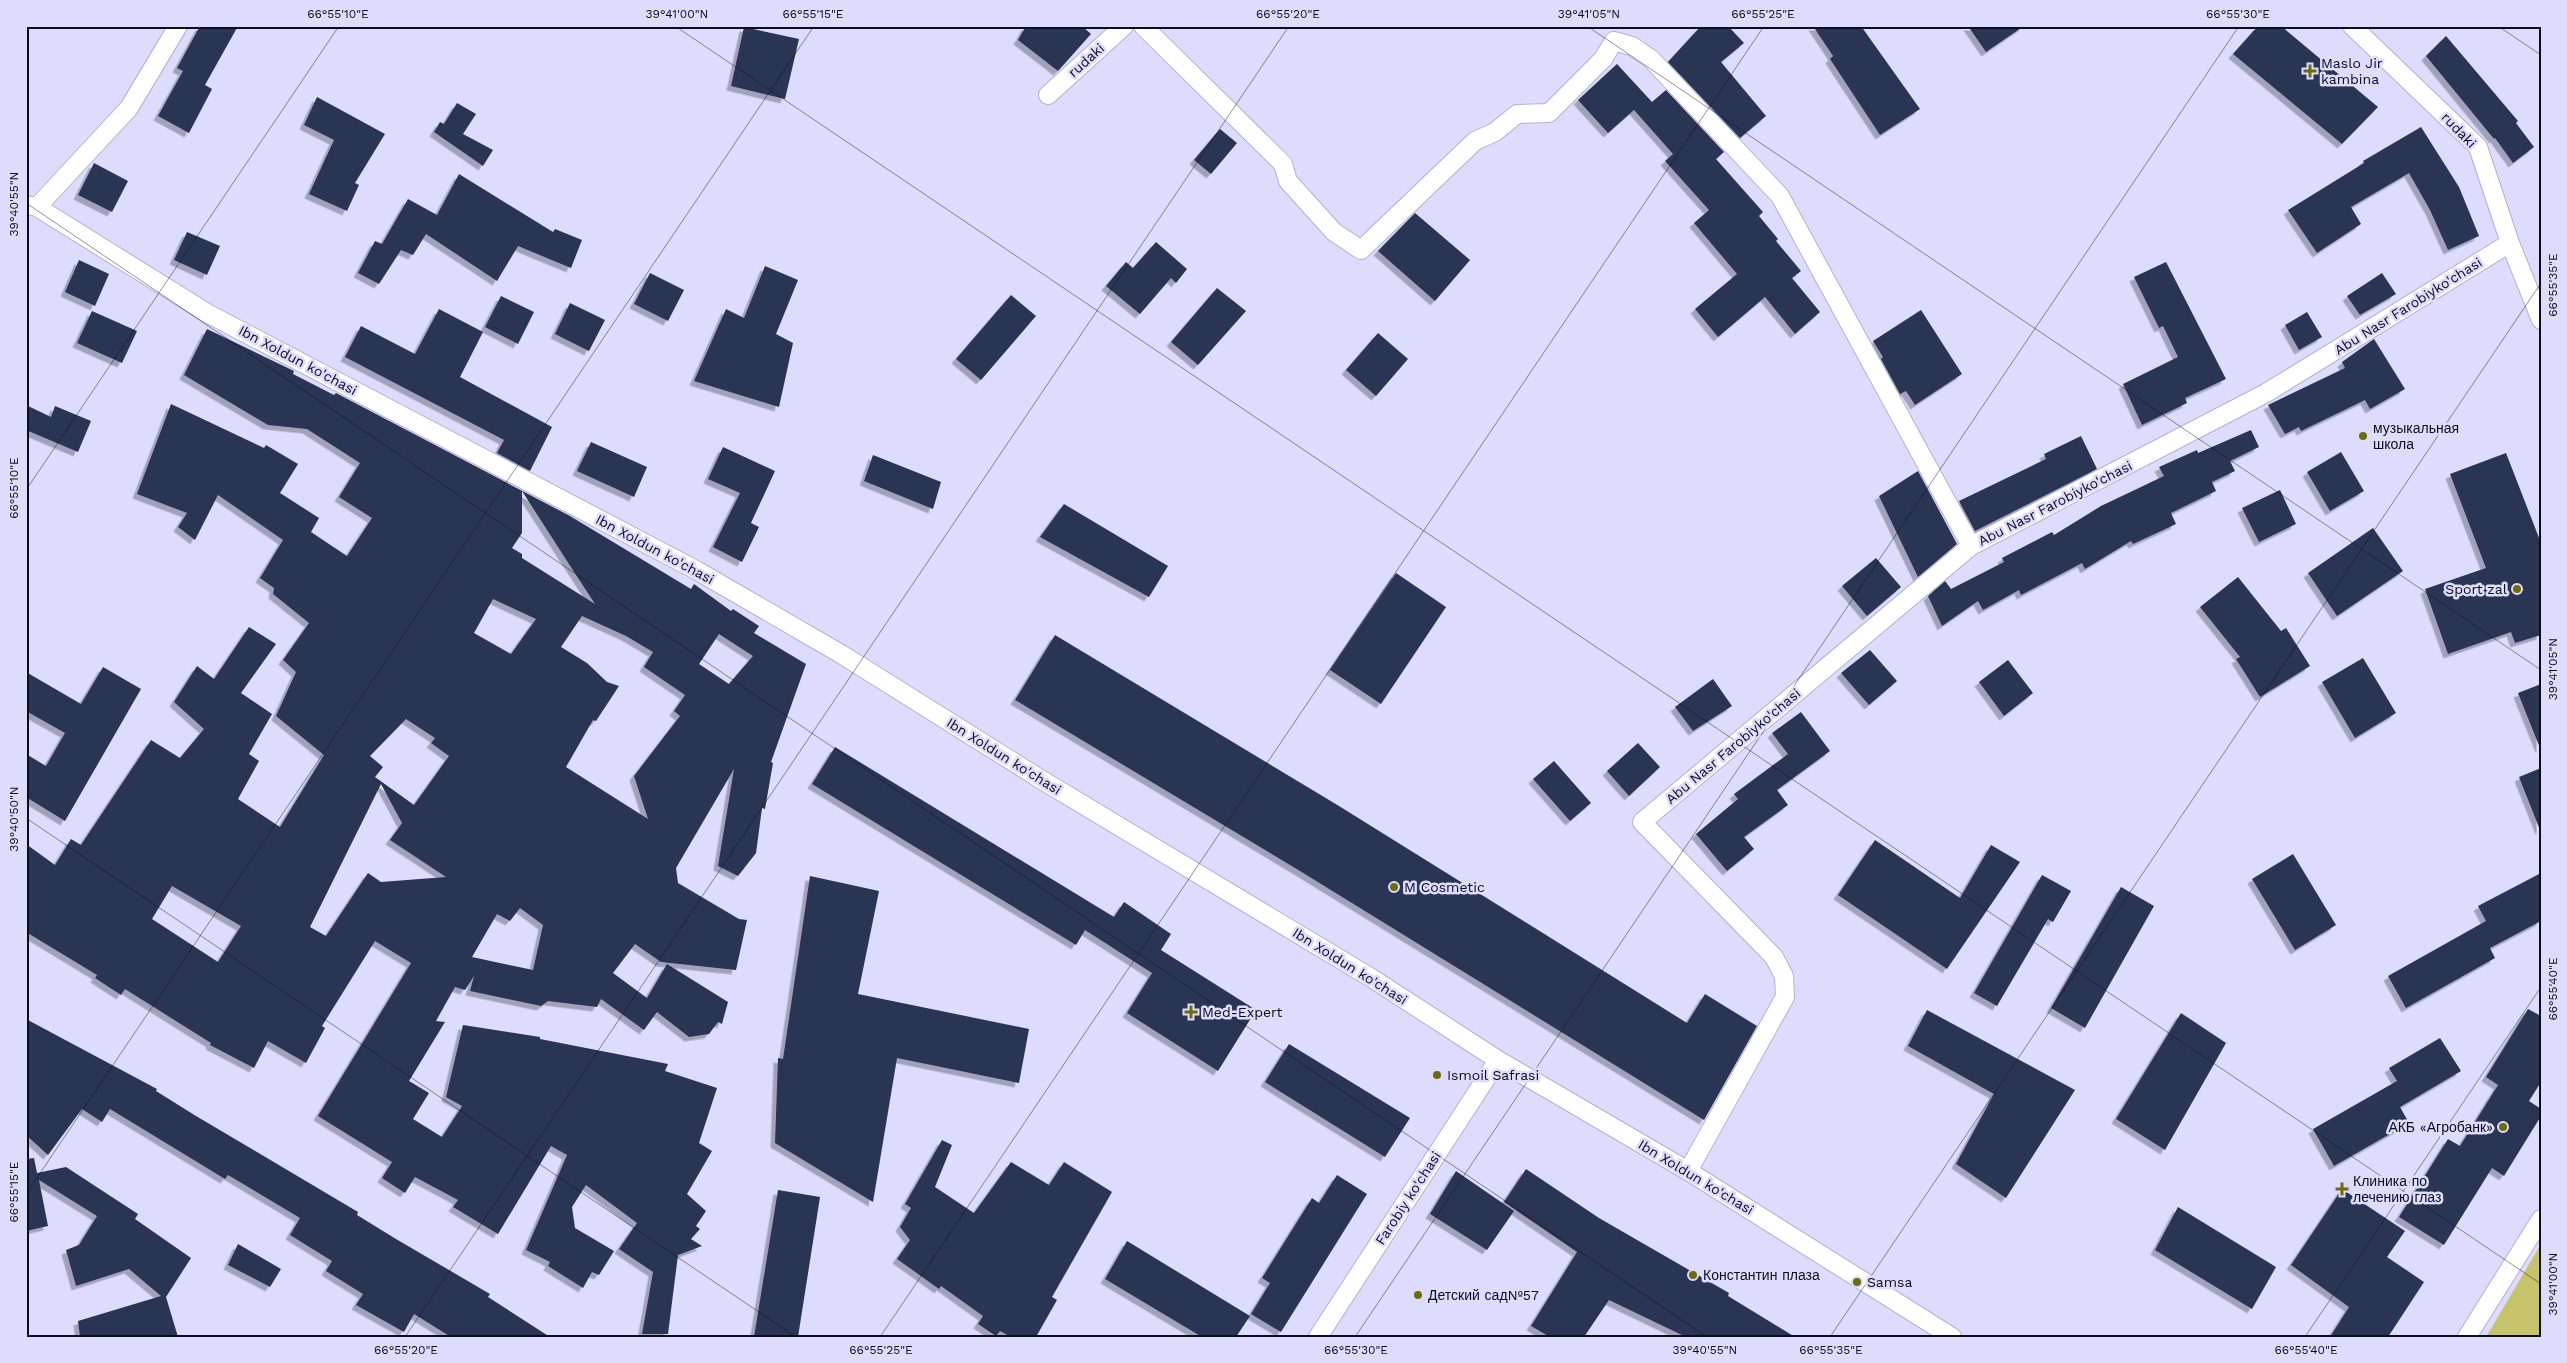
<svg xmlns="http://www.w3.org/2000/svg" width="2567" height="1363" font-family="'Work Sans',sans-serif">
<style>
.green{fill:#c5c46a}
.building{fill:#293452;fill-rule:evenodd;filter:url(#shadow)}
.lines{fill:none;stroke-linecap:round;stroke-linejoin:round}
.street-casing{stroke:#b2b0d7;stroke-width:20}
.street{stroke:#fff;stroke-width:18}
.ticks{fill:none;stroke:#0e0d1a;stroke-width:1;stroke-opacity:0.45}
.poi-dot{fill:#6e6c0a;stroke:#dedcfc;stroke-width:2}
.labels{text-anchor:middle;stroke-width:5;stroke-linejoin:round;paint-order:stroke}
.street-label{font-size:14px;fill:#0e0d1a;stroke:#dedcfc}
.poi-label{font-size:14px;fill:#0e0d1a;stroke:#dedcfc;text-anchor:start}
.neatline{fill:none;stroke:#0e0d1a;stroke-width:2}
.ticks-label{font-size:12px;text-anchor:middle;fill:#0e0d1a}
</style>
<defs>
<filter id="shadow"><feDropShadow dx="-4.5" dy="4.5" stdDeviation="0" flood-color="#0004"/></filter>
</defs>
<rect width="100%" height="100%" fill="#dedcfc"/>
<path class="green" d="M2541,1244V1337H2486Z"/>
<path class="building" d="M200,26H238L205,85L212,89L189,133L158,116L183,71L177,68Z
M1026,26H1082L1091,34L1058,71L1018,40Z
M1701,26H1728L1744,43L1721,62L1766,116L1740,138L1668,62Z
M1813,26H1861L1920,109L1880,135L1830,59L1833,56Z
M1968,26H2024L1986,52Z
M2258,26H2281L2378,107L2342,144L2233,54Z
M744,27L799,39L785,99L731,86Z
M2446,36L2518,121L2516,123L2534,147L2513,163L2495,138L2494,139L2426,56Z
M1617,64L1652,102L1666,90L1724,152L1716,159L1763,212L1759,216L1778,239L1776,241L1801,271L1792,278L1820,312L1795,334L1765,297L1718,337L1695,309L1737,274L1694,223L1709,210L1665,161L1673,154L1634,110L1608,133L1578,100Z
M317,97L385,134L355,183L359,185L347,211L309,194L334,140L304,125Z
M457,103L476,114L463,134L493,150L483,166L434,132L440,122L444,124Z
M2421,127L2459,187L2479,236L2448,250L2430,210L2409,173L2351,207L2361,224L2317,253L2288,210L2364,163L2363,161Z
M1220,129L1237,143L1211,174L1194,160Z
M94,163L128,181L112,212L78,195Z
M459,174L553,232L555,229L582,240L571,268L518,246L497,281L426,234L413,255L401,250L379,284L358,273L375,241L382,244L408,199L437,215Z
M1415,213L1470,260L1435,301L1378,251Z
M187,232L220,246L207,275L174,260Z
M1156,242L1187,269L1176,283L1171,278L1140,314L1106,286L1126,262L1133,268Z
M79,260L109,274L95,306L65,292Z
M2166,262L2226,379L2185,398L2187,403L2142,425L2123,384L2178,357L2163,326L2159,328L2134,277Z
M765,266L798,280L776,334L793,343L779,407L694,381L726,309L744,318Z
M650,273L684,290L668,321L634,304Z
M2382,273L2396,294L2360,315L2347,296Z
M1217,288L1246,311L1198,365L1171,342Z
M1011,295L1036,316L981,380L956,359Z
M501,296L534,312L518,344L485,327Z
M570,303L605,320L589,351L555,334Z
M439,309L483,332L460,377L552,427L530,471L497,453L504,440L345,357L361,326L415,354Z
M1921,310L1962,374L1915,405L1906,391L1900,394L1881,359L1883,357L1873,341Z
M92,311L137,331L122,363L77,343Z
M2307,312L2322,337L2299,350L2285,325Z
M207,329L294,371L293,374L334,395L336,393L570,516L691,589L694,584L731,611L733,609L759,626L754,633L806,664L771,762L773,763L765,809L762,808L756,853L738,876L718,866L734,769L676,868L678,883L739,919L747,920L736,970L661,962L635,944L613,973L647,998L667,964L728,1002L722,1024L718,1022L709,1034L689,1037L657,1012L644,1030L601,999L597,1007L548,1001L541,1006L470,991L474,976L465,990L455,987L436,1021L445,1022L409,1081L429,1093L413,1119L442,1137L462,1106L446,1097L463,1025L540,1037V1039L668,1064L665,1071L717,1088L699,1143L712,1151L687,1194L706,1211L696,1226L700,1229L691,1239L702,1246L678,1255L668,1334H642L653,1272L619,1249L637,1223L586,1185L572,1207L575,1228L614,1251L599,1275L592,1272L583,1288L548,1266L550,1262L526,1250L567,1155L551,1146L498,1234L453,1207L458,1200L415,1177L405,1193L382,1178L392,1162L318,1116L411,963L375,941L322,1026L325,1028L306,1063L268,1041L254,1068L210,1045L211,1043L125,989L121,995L95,978L97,975L26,932V844L55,865L71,839L81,845L151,740L180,758L204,729L174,702L197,666L214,679L249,627L276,644L241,693L272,714L249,754L259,761L238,799L280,827L324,755L276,716L296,672L283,660L309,623L273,594L274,588L260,578L283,540L218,495L195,540L178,527L187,513L137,494L171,404L264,448L266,445L298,464L280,493L319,518L311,532L347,556L372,518L339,497L360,463L307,429L268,425L184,375ZM522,491L567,561L595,604L522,558V554L512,548L522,533ZM493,599L536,619L511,654L474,633ZM582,616L626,636L653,652L644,667L685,695L674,711L680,716L634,776L648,819L566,767L593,720L596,721L619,686L607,682L587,663L561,647ZM719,634L753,656L729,684L699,664ZM406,719L435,738L431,743L449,756L414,805L375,777L383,767L370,756ZM381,784L402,823L390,840L446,877L381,882L368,873L326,936L310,927ZM172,886L241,926L218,962L152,919ZM520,908L543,925L533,970L472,957L497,914L510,921Z
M1378,333L1408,359L1376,396L1346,370Z
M2374,339L2405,389L2370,409L2365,400L2301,431L2299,427L2285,434L2268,405L2345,368L2342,362Z
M26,405L51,417L55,406L91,421L78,452L26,430Z
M2251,430L2259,447L2230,461L2235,471L2212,482L2216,491L2171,513L2176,524L2133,544L2131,541L2085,569L2082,563L2021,595L2019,590L1983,610L1978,601L1942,626L1928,596L1945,581L1951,589L2004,562L2002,558L2052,532L2054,535L2101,506L2164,476L2159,467L2197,450L2198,453Z
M2081,436L2097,469L1975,531L1959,501L2046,459L2044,454Z
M591,442L647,467L634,497L577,471Z
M723,447L775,471L751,523L759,527L742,562L713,547L740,493L708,479Z
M2341,452L2364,491L2330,511L2307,472Z
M2506,453L2541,543V635L2515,643L2511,632L2448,654L2425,589L2486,568L2450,474Z
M873,455L941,482L933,509L864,481Z
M1918,471L1957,544L1918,577L1879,496Z
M2280,490L2296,524L2259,542L2242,508Z
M1064,504L1168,566L1149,597L1040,537Z
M2373,528L2403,571L2337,616L2308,573Z
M1876,558L1901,587L1867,616L1842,586Z
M1396,573L1446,607L1381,704L1330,670Z
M2238,577L2281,631L2286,628L2310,666L2260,697L2236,659L2240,657L2200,607Z
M1055,635L1339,806L1687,1023L1705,994L1757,1026L1704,1120L1300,871L1015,700Z
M1870,650L1897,681L1869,705L1841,673Z
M2363,658L2396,713L2355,738L2322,682Z
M2008,660L2033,693L2004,716L1979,682Z
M103,667L141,689L65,821L26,797V754L46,766L65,733L26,711V672L81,704Z
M1713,679L1732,706L1693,731L1675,707Z
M2541,684V748H2540L2518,693Z
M1801,712L1830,751L1777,790L1788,805L1744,837L1754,849L1727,871L1696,834L1738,799L1734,794L1788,754L1772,733Z
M1638,743L1660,767L1629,796L1607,771Z
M835,747L1114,917L1124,902L1171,934L1161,950L1256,1010L1218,1071L1127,1013L1152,973L1085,930L1076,945L812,784Z
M1554,761L1591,803L1570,821L1533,779Z
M2541,768V830H2540L2519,777Z
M1875,840L1960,898L1991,845L2020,862L1947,969L1838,895Z
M2293,854L2336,925L2295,950L2252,879Z
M2541,873V921L2490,948L2495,958L2406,1008L2388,976L2486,921L2478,906Z
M2042,875L2071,891L2053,922L2048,919L1997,1006L1974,993Z
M810,876L879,891L858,994L1029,1029L1019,1083L897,1058L873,1202L775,1143L778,1058L783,1059Z
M2121,887L2154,906L2085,1028L2051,1008Z
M2528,1009L2541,1016V1082L2529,1101L2541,1109V1116L2504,1176L2492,1168L2444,1245L2399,1217L2448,1139L2460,1146L2498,1085L2486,1077Z
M1927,1010L2075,1090L2006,1198L1956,1164L1994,1094L1908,1046Z
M2181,1013L2226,1043L2165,1150L2116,1119Z
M26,1019L157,1089L156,1091L196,1116L358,1212L357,1215L396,1239L490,1294L488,1297L550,1337H451L414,1314L404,1332L356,1305L363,1294L326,1271L332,1261L290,1235L300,1218L228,1175L225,1179L110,1109L102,1122L82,1109L48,1155L26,1135Z
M2440,1038L2461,1071L2400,1107L2409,1123L2334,1166L2313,1129L2397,1081L2389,1068Z
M1289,1044L1410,1118L1385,1157L1265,1082Z
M942,1140L952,1145L935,1187L974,1213L1011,1162L1049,1185L1064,1162L1112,1192L1052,1297L1057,1300L1036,1337H1011L1000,1331L996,1336L978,1324L983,1316L941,1286L939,1289L897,1259L910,1240L900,1227L911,1208L905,1204Z
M34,1158L37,1173L66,1167L138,1214L135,1219L191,1258L166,1297L178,1337H80L78,1321L161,1296L129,1269L76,1286L66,1250L79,1245L97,1216L39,1180L48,1226L26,1231V1159Z
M1526,1169L1599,1218L1729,1293L1728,1296L1795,1337H1686L1609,1300L1584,1337H1550L1531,1326L1577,1252L1504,1202Z
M1456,1171L1514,1211L1487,1250L1430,1214Z
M1337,1175L1367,1194L1281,1332L1251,1314L1270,1283L1262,1278L1312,1198L1319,1203Z
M2342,1189L2405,1231L2387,1257L2424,1282L2388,1337H2330L2349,1307L2291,1265Z
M778,1190L820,1197L798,1337H754Z
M2178,1207L2276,1267L2252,1309L2155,1250Z
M1127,1241L1250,1316L1236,1337H1202L1105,1279Z
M238,1244L281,1269L270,1287L228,1265Z"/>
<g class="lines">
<defs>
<path id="street" d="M1143,26L1283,164L1288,181L1334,232L1361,250L1475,141L1495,132L1517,114L1549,113L1603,59L1614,41L1632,46L1651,59L1780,196L1971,546
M2352,26L2478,147L2510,243L2541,320
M1048,95L1124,26
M26,205L37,207L207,313L696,570L841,654L1042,780L1373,979L1498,1060L1688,1171L1952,1337
M37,207L129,108L178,26
M1688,1171L1785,997L1784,976L1774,957L1642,822L1971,546L2266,393L2510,243
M1318,1337L1498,1060
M2467,1337L2541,1219"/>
</defs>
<use href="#street" class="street-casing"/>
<use href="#street" class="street"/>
</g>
<path class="ticks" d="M675,26L2541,1284M1587,26L2541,670M2498,26L2541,55M26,203L1707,1337M26,490L339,26M26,818L796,1337M26,1194L814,26M405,1337L1289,26M880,1337L1764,26M1355,1337L2239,26M1830,1337L2541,283M2305,1337L2541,987"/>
<g class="poi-dot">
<path d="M2307.5 63.5h5v5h5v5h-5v5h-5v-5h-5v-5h5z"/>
<circle cx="2363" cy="436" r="5"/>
<circle cx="2517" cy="589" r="5"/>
<circle cx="1394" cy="887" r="5"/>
<path d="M1188.5 1004.5h5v5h5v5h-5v5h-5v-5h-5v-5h5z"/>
<circle cx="1437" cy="1075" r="5"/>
<circle cx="2503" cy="1127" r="5"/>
<path d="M2339.5 1181.5h5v5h5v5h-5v5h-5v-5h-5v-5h5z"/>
<circle cx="1693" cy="1275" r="5"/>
<circle cx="1857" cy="1282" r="5"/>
<circle cx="1418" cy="1295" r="5"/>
</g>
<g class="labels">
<g class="street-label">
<text transform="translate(1086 60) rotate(-42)" y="5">rudaki</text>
<text transform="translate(2459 130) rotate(46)" y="5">rudaki</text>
<text transform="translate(2408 306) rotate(-32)" y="5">Abu Nasr Farobiyko'chasi</text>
<text transform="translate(298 360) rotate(28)" y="5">Ibn Xoldun ko'chasi</text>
<text transform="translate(2055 503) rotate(-27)" y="5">Abu Nasr Farobiyko'chasi</text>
<text transform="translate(655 549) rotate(28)" y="5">Ibn Xoldun ko'chasi</text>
<text transform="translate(1733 746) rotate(-40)" y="5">Abu Nasr Farobiyko'chasi</text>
<text transform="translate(1004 756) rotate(32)" y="5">Ibn Xoldun ko'chasi</text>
<text transform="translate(1350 966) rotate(32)" y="5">Ibn Xoldun ko'chasi</text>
<text transform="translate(1696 1177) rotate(31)" y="5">Ibn Xoldun ko'chasi</text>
<text transform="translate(1408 1198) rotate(-57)" y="5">Farobiy ko'chasi</text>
</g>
<g class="poi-label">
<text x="2321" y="68">Maslo Jir<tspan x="2321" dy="16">kambina</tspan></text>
<text x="2373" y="433">музыкальная<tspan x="2373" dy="16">школа</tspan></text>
<text x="2507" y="594" text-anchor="end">Sport zal</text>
<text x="1404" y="892">M Cosmetic</text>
<text x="1202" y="1017">Med-Expert</text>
<text x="1447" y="1080">Ismoil Safrasi</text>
<text x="2493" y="1132" text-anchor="end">АКБ «Агробанк»</text>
<text x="2353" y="1186">Клиника по<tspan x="2353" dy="16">лечению глаз</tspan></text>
<text x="1703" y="1280">Константин плаза</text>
<text x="1867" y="1287">Samsa</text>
<text x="1428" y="1300">Детский сад№57</text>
</g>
</g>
<rect width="2567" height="1363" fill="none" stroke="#dedcfc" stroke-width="55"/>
<rect x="28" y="28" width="2512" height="1308" class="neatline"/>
<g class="ticks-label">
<text x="338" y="18">66°55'10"E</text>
<text x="677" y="18">39°41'00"N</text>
<text x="813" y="18">66°55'15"E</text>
<text x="1288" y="18">66°55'20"E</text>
<text x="1589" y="18">39°41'05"N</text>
<text x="1763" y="18">66°55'25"E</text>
<text x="2238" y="18">66°55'30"E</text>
<text transform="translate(14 204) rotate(-90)" y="4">39°40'55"N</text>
<text transform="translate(2553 285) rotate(-90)" y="4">66°55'35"E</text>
<text transform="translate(14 488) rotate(-90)" y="4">66°55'10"E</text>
<text transform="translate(2553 669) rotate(-90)" y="4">39°41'05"N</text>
<text transform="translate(14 819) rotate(-90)" y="4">39°40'50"N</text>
<text transform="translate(2553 989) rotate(-90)" y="4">66°55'40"E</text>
<text transform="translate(14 1192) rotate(-90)" y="4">66°55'15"E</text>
<text transform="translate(2553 1284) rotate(-90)" y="4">39°41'00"N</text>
<text x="406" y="1354">66°55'20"E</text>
<text x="881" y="1354">66°55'25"E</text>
<text x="1356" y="1354">66°55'30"E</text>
<text x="1705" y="1354">39°40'55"N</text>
<text x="1831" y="1354">66°55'35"E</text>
<text x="2306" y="1354">66°55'40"E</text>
</g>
</svg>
